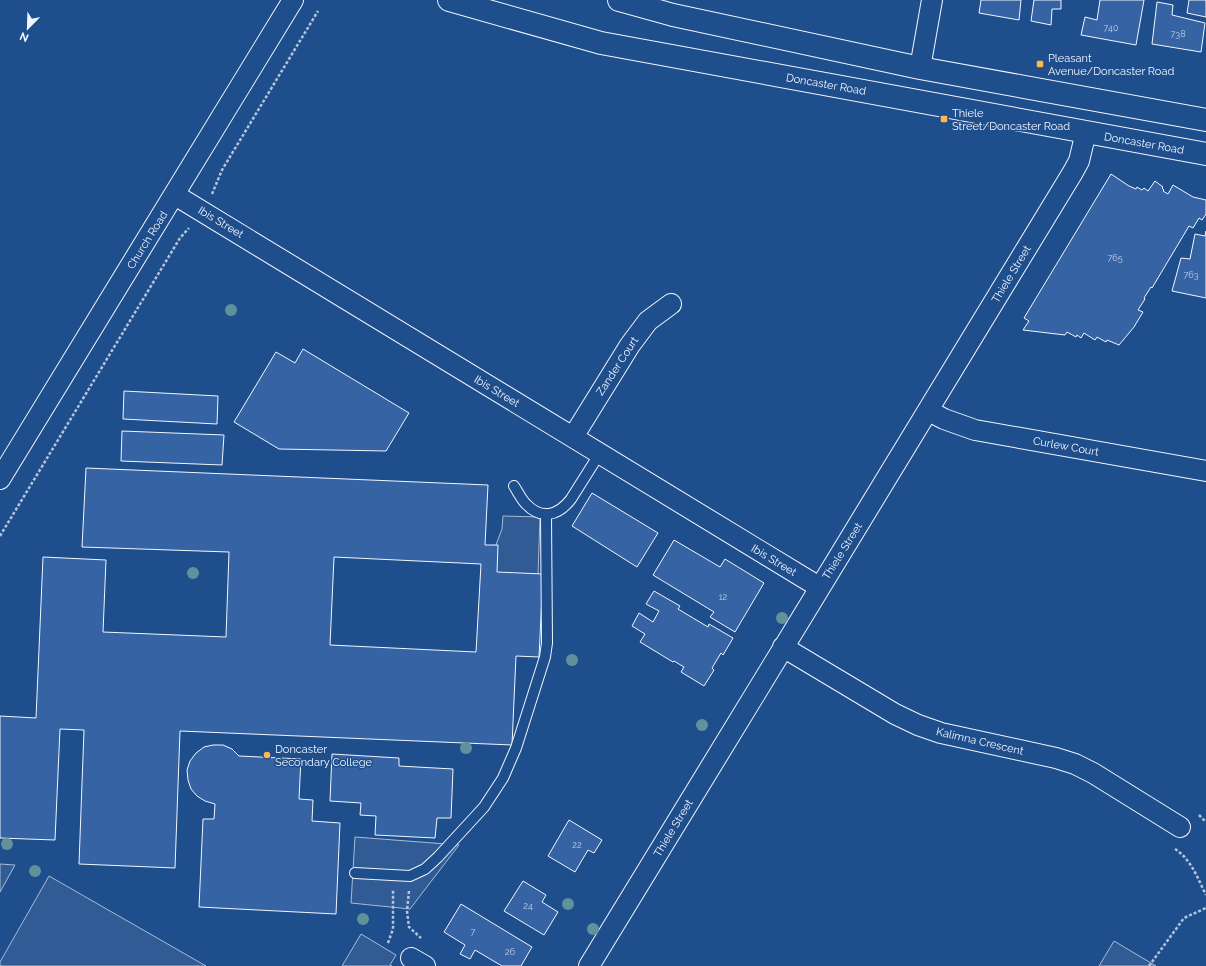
<svg xmlns="http://www.w3.org/2000/svg" width="1206" height="966" font-family="Raleway,sans-serif">
<style>
.built{fill:#305b95;stroke:#a8bbd7}
.building{fill:#3563a3;stroke:#f2f6ff;fill-rule:evenodd}
.lines{fill:none;stroke-linecap:round;stroke-linejoin:round}
.service-casing{stroke:#f2f6ff;stroke-width:12}
.minor-casing{stroke:#f2f6ff;stroke-width:22}
.primary-casing{stroke:#f2f6ff;stroke-width:24}
.path{stroke:#b3c4dc;stroke-width:2.5;stroke-dasharray:3 2;stroke-linecap:butt}
.service{stroke:#1f4e8c;stroke-width:10}
.minor{stroke:#1f4e8c;stroke-width:20}
.primary{stroke:#1f4e8c;stroke-width:22}
.tree{fill:#61919a}
.poi-dot{fill:#ffb74d;stroke:#1f4e8c;stroke-width:1.5}
.labels{text-anchor:middle;stroke-width:3;stroke-linejoin:round;paint-order:stroke}
.number-label{font-size:9px;fill:#c3d1e8}
.poi-label{font-size:11px;fill:#f2f6ff;stroke:#1f4e8c;text-anchor:start}
.street-label{font-size:11px;fill:#f2f6ff;stroke:#1f4e8c}
</style>
<rect width="100%" height="100%" fill="#1f4e8c"/>
<path class="built" d="M503,516L540,517L538,575L493,573L494,550L502,529Z
M355,837L459,845L410,909L351,903Z
M0,864L15,865L0,892Z
M49,876L206,966H2L0,965V962Z
M361,934L396,955L390,965L392,966H342Z
M1114,941L1156,966H1099Z"/>
<path class="building" d="M981,0H1021L1019,20L979,13Z
M1034,0H1061V9H1052L1051,25L1031,21Z
M1100,0H1144L1136,45L1081,35L1085,17L1097,20Z
M1189,0H1206V17L1187,13Z
M1157,2L1173,5L1172,15L1205,23L1201,52L1152,44Z
M1111,174L1129,186L1136,189L1137,187L1142,190L1144,188L1148,191L1155,181L1163,187L1162,188L1164,190L1163,191L1168,194L1173,185L1193,197L1206,200V214L1202,220L1199,218L1193,228L1189,226L1152,288L1151,287L1144,298L1145,299L1138,310L1143,312L1134,327L1119,345L1107,340L1106,342L1097,337L1095,340L1084,333L1081,338L1077,335L1076,337L1067,332L1065,335L1023,330L1029,321L1024,318Z
M1206,231V298L1172,291L1181,258L1190,259L1195,234L1205,236Z
M303,349L409,413L386,451L279,449L234,422L276,352L295,363Z
M124,391L218,396L217,424L123,419Z
M122,431L224,435L222,465L121,461Z
M86,468L488,485L485,545H498L497,572L543,574L539,657L516,656L512,745L180,731L175,868L79,864L84,730L60,729L55,840L0,838V716L36,718L43,557L106,560L103,632L226,637L229,552L82,547ZM334,557L481,564L476,652L330,645Z
M592,493L658,533L637,567L572,526Z
M674,540L720,567L725,559L764,583L735,632L710,617L714,612L653,575Z
M654,591L680,606L678,609L708,627L709,624L733,638L723,655L721,653L712,668L714,670L704,686L681,672L684,667L674,661L673,662L640,642L645,634L632,626L639,613L653,622L659,611L646,604Z
M213,745H223L232,749L239,756L301,759L299,799L313,800L312,821L340,823L336,914L199,907L203,819H214L215,804L205,801L197,796L191,789L188,780L187,770L190,761L196,753L204,747Z
M332,754L399,758V766L453,769L451,818H437L435,838L375,835L376,816L360,815L361,803L330,801Z
M569,820L602,840L594,853L588,850L575,872L548,856Z
M523,881L546,895L542,902L558,912L544,935L504,911Z
M461,904L532,947L521,966H502L475,950L470,959L460,954L465,945L444,932Z"/>
<g class="lines">
<defs>
<path id="service" d="M514,486C518,492 521,499 526,504C541,520 558,516 571,499L600,453
M355,873L410,876L425,869L438,857L484,807L503,778L516,748L545,657L547,643L546,515"/>
<path id="minor" d="M920,68L932,0
M175,195L819,587
M929,411L944,419L975,430L1206,471
M573,437L630,345L648,321L671,304
M0,479L293,0
M783,647L895,714L918,725L941,733L1056,758L1075,764L1093,773L1180,827
M411,958L425,966
M589,966C750,701 913,438 1073,172L1079,161L1086,132"/>
<path id="primary" d="M449,0L601,43L1206,154
M619,0L673,15L920,68L1206,120"/>
</defs>
<use href="#service" class="service-casing"/>
<use href="#minor" class="minor-casing"/>
<use href="#primary" class="primary-casing"/>
<path class="path" d="M212,194L222,170L318,11
M0,536L180,238L189,228
M1199,815L1206,822
M1175,849C1191,859 1198,879 1206,895
M409,891L407,911L409,927L421,938
M388,943L393,929V890
M1149,966L1184,918L1206,908"/>
<use href="#service" class="service"/>
<use href="#minor" class="minor"/>
<use href="#primary" class="primary"/>
</g>
<g class="tree">
<circle cx="231" cy="310" r="6"/>
<circle cx="193" cy="573" r="6"/>
<circle cx="782" cy="618" r="6"/>
<circle cx="572" cy="660" r="6"/>
<circle cx="702" cy="725" r="6"/>
<circle cx="466" cy="748" r="6"/>
<circle cx="7" cy="844" r="6"/>
<circle cx="35" cy="871" r="6"/>
<circle cx="568" cy="904" r="6"/>
<circle cx="363" cy="919" r="6"/>
<circle cx="593" cy="929" r="6"/>
</g>
<g class="poi-dot">
<rect x="1036" y="60" width="8" height="8" rx="2"/>
<rect x="940" y="115" width="8" height="8" rx="2"/>
<circle cx="267" cy="755" r="4"/>
</g>
<g class="labels">
<g class="number-label">
<text x="1111" y="31">740</text>
<text x="1178" y="37">738</text>
<text x="1115" y="261">765</text>
<text x="1191" y="278">763</text>
<text x="723" y="600">12</text>
<text x="577" y="848">22</text>
<text x="528" y="909">24</text>
<text x="473" y="935">7</text>
<text x="510" y="955">26</text>
</g>
<g class="poi-label">
<text x="1048" y="62">Pleasant<tspan x="1048" dy="13">Avenue/Doncaster Road</tspan></text>
<text x="952" y="117">Thiele<tspan x="952" dy="13">Street/Doncaster Road</tspan></text>
<text x="275" y="753">Doncaster<tspan x="275" dy="13">Secondary College</tspan></text>
</g>
<g class="street-label">
<text transform="translate(826 84) rotate(10)" y="4">Doncaster Road</text>
<text transform="translate(1144 143) rotate(10)" y="4">Doncaster Road</text>
<text transform="translate(221 222) rotate(31)" y="4">Ibis Street</text>
<text transform="translate(147 240) rotate(-58)" y="4">Church Road</text>
<text transform="translate(1011 274) rotate(-59)" y="4">Thiele Street</text>
<text transform="translate(617 366) rotate(-57)" y="4">Zander Court</text>
<text transform="translate(497 391) rotate(31)" y="4">Ibis Street</text>
<text transform="translate(1066 446) rotate(10)" y="4">Curlew Court</text>
<text transform="translate(842 551) rotate(-58)" y="4">Thiele Street</text>
<text transform="translate(774 560) rotate(31)" y="4">Ibis Street</text>
<text transform="translate(980 741) rotate(13)" y="4">Kalimna Crescent</text>
<text transform="translate(673 828) rotate(-59)" y="4">Thiele Street</text>
</g>
</g>
<g transform="translate(28 28) rotate(203)" stroke="#1f4e8c" stroke-width="3" paint-order="stroke">
<path d="M0-3L7 15L0 10L-7 15Z" fill="#f2f6ff"/>
<text y="-6" font-size="11" font-weight="bold" text-anchor="middle" fill="#f2f6ff">N</text>
</g>
</svg>
